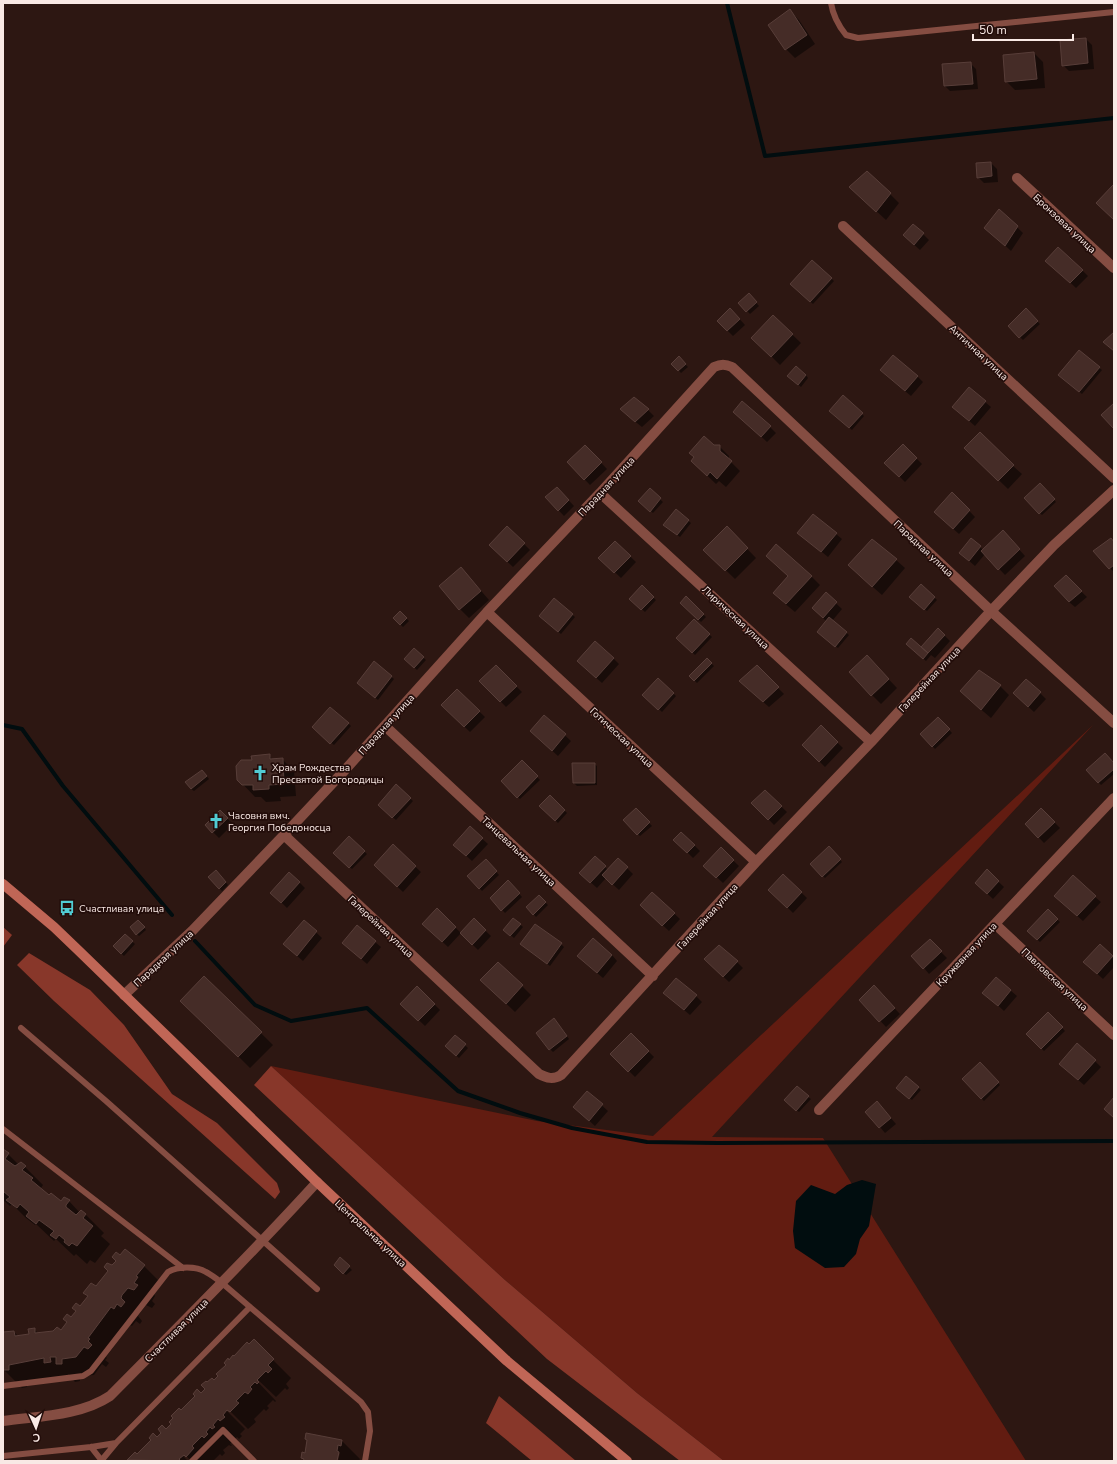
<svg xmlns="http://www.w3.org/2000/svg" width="1117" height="1464" font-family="'Nunito Sans',sans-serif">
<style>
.green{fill:#621c11}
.forest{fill:#88372a}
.water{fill:#010d0f}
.shadow{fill:#0007}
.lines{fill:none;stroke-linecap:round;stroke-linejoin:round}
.stream{stroke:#010d0f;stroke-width:4}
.building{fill:#452c27;stroke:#583e39}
.service{stroke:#854d42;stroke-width:6}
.minor{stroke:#854d42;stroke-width:10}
.secondary{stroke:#c06656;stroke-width:10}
.labels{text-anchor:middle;stroke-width:3.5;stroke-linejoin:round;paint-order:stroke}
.street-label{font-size:10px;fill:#f9e9e5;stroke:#230d0a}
.poi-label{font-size:10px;fill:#f9e9e5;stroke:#230d0a;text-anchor:start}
</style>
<rect width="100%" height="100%" fill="#2d1712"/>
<path class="green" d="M1093,725L712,1137L823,1138L1026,1461H724L637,1393L505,1280L271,1066L537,1121L653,1136Z"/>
<path class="forest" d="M3,927L12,935L3,947Z
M29,953L90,990L124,1025L172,1094L217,1123L277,1183L280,1192L275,1199L54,1001L17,965Z
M271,1066L505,1280L637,1393L724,1461H680L547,1359L254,1085Z
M499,1396L576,1461H532L486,1423Z"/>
<path class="water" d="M862,1180L876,1184L869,1226L860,1239L856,1254L844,1267L825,1268L795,1248L793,1231L796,1201L811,1185L835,1194L847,1185Z"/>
<path class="shadow" d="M790,11L799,20L815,44L795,58L786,49Z
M1086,39L1092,45L1094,69L1069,71L1063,65Z
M1034,53L1043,62L1045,88L1015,90L1006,81Z
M970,63L976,69L978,89L950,91L945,86Z
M991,163L997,169L998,182L984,183L978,177Z
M890,194L899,203L886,220L860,196Z
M999,210L1023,233L1011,251L992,233Z
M914,225L929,240L920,250L910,241Z
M812,261L834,281L813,304L791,284Z
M1053,266L1082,270L1088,276L1076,288Z
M749,295L759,306L750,314L740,303Z
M1026,310L1040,324L1023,340L1009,326Z
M736,315L745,325L733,336L718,321Z
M773,316L801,343L780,365L753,338Z
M679,358L688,367L681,373L673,364Z
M1099,368L1102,370L1082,394L1062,377Z
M806,375L808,378L801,387L791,378Z
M887,376H917L923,382L911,396Z
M843,397L864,416L852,430L830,411Z
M985,402L991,407L975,426L959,412Z
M648,410L654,416L642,427L627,415Z
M740,417L770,427L776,433L767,442Z
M718,445L729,456V460L740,471L726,487L719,481L716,484L692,461L714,446Z
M903,445L922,464L905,482L886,463Z
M585,446L607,469L590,485L568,462Z
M975,457L1013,466L1022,474L1008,489Z
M1040,484L1056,502L1042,515L1025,498Z
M557,488L574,506L564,516L546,497Z
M650,490L663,502L653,513L640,501Z
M952,493L975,517L959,534L941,518Z
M676,511L691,523L680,537L667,527Z
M507,527L530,550L513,567L490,545Z
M727,528L756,558L735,579L705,550Z
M799,533L836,534L842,539L828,557Z
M1008,537L1025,556L1005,575L985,554L975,566L960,553L980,547L983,550Z
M615,542L636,562L621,578L600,558Z
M1114,542V572L1110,568Z
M896,560L905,568L882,595L858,574Z
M811,576L820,585L795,612L783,602Z
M469,577L489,600L469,618L460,609Z
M1066,577L1087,597L1075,607L1069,602Z
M921,585L937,600L927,611L911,597Z
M642,587L656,600L645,612L631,599Z
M826,594L842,609L832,621L849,635L838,648L821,634L827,622L819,614Z
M686,598L706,617L701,622L682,603Z
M554,600L575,617L561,634L543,619Z
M400,612L409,621L403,627L394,618Z
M694,621L712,637L695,655L678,638Z
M944,635L950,641L935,658L931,655L926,661L907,644L921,648Z
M414,649L426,660L417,670L405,659Z
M613,658L619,664L602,683L584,667Z
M707,659L714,666L697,683L690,676Z
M374,663L394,679L378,700L361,686Z
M496,666L522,692L506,707L481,681Z
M876,666L897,688L881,704L850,673Z
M757,667L784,694L769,707L746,687Z
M979,672L1000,686L1009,695L991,718L970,700Z
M658,679L676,696L662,712L644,695Z
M457,690L485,717L470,732L442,705Z
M1040,693L1046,699L1034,712L1020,699Z
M544,716L571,741L558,756L537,737Z
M938,718L952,733L935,749L921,734Z
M348,723L351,726L334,745L316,730Z
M821,727L843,748L825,767L803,745Z
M269,755L273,760L282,759L294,771L296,796L280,797L281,801L266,802L261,797H255L238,779L253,761Z
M522,762L540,780L520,799L502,781Z
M594,764L597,766V785L577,786L574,783Z
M1114,764V774L1101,785L1088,771Z
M204,773L209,779L194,791L191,789Z
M396,786L413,801L396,820L379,805Z
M765,791L787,812L774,825L753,803Z
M550,796L567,813L558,823L541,806Z
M636,809L652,826L640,836L624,820Z
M1041,809L1060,828L1044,843L1026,824Z
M220,811L233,824L219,838L206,825Z
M470,828L488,844L472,861L460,850Z
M349,837L367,854L352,869L334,853Z
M675,840L694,845L700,851L693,858Z
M393,846L421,872L403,892L381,871Z
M829,848L842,862L825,878L811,864Z
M721,849L739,866L723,883L705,866Z
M595,857L608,870L618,859L633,874L619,890L606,878L597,888L586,878Z
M485,860L499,875L482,891L468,876Z
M216,871L228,885L222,891L209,877Z
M987,871L1004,887L993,899L976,883Z
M783,875L807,898L793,913L770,890Z
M299,882L305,888L287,908L277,898Z
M508,882L522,897L505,913L491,898Z
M652,893L680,919L669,931L641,905Z
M539,896L548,905L536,917L527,907Z
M1095,897L1101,902L1083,921L1061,902Z
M437,910L461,933L474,920L491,936L478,950L461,933L448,947L429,929Z
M1048,910L1060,922L1040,942L1028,931Z
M514,919L523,927L514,938L505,930Z
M304,921L322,938L303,961L290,950Z
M141,924L146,930L139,936L137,934Z
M125,935L135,944L124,956L114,946Z
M375,942L381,947L367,964L349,948Z
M521,944H561L564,947L550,966Z
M1100,945L1114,959V967L1103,979L1091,968Z
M935,946L947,958L929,974L924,968Z
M612,955L617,961L603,978L584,962Z
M737,962L743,968L729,982L711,965Z
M204,977L273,1045L250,1068L182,1000Z
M996,978L1017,996L1004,1011L990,998Z
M522,986L531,995L515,1012L491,989Z
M417,987L440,1010L425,1026L401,1003Z
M874,987L900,1014L886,1027L861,1000Z
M696,996L702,1002L690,1015L670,998Z
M1048,1013L1065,1031L1044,1051L1027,1034Z
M556,1022L569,1039L553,1052L550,1049Z
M631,1034L654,1057L635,1077L612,1054Z
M455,1036L468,1048L459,1058L446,1046Z
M1077,1044L1101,1067L1084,1085L1060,1064Z
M980,1064L1000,1085L984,1101L963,1079Z
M918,1087L921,1090L912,1100L900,1090Z
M587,1092L608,1111L595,1126L574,1107Z
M808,1097L811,1099L799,1112L788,1103Z
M883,1109L896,1124L885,1133L880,1127Z
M3,1151L8,1154L19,1165L25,1167L43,1185L41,1188L48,1195L61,1203L69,1201L80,1213L81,1211L86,1215L104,1233L101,1236L110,1244L95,1263L90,1260L87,1264L76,1254L74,1256L56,1239L54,1241L36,1224L35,1225L26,1218L12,1204L10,1206L3,1200Z
M341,1259L352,1270L346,1275L335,1265Z
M144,1266L162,1284L154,1294L155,1296L152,1301L155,1304L152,1308L146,1305L138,1316L142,1321L140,1324L136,1321L132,1326L130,1325L106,1357L107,1358L105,1360L109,1363L106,1367L102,1364L94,1375L80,1376V1381L75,1382L68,1374V1380L27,1382V1387L22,1388L3,1369V1333L14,1332L18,1336L30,1335L34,1329L39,1334L61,1331L88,1297L85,1293L96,1287L112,1267Z
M254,1341L291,1378L286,1384L289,1388L287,1390L285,1388L276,1397L256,1378L255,1379L276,1401L275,1402L273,1400L267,1406L269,1408L266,1411L264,1409L254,1419L256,1422L248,1429L225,1406L223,1407L245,1429L240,1434L242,1436L239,1439L237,1437L230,1444L232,1445L231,1446L229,1445L223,1450L225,1453L222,1456L220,1454L213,1461H191L181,1450L179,1452L188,1461L129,1460L135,1453L137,1456L157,1439L172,1424L181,1411L214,1381L229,1361Z
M306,1439L342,1441L360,1459L359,1461H338L340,1453H338L336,1461H304L302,1458L306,1454L308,1442Z"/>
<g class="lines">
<path class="stream" d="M727,3L765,156L1114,118
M3,725L22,729L63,786L172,915
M195,941L255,1005L291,1021L367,1008L458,1091L520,1113L572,1128L647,1142L718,1143L1114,1141"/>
</g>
<path class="building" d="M790,9L807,35L785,50L768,25Z
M1086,38L1088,63L1062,66L1060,40Z
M1034,52L1037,79L1005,82L1003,55Z
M971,62L973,84L944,86L942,64Z
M991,162L992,176L977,178L976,163Z
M867,171L891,193L876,212L849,187Z
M1114,184V220L1096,203Z
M999,209L1018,226L1005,246L984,228Z
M913,224L924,233L914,245L903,235Z
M1058,247L1083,270L1070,283L1045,261Z
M812,260L832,278L810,302L790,284Z
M749,293L757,302L746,312L738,303Z
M730,308L740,319L727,331L717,321Z
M1026,308L1038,321L1019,338L1008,326Z
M773,315L793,334L771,357L751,338Z
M1114,332V351L1103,342Z
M1079,350L1100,367L1079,392L1058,375Z
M893,355L918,376L905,391L880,370Z
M679,356L686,364L678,371L671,364Z
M796,366L806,375L798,385L787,376Z
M969,387L986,401L969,421L952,407Z
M843,395L863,413L849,428L829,411Z
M634,397L649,409L635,422L620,409Z
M742,401L771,426L761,437L733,412Z
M1114,403V429L1101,415Z
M980,432L1014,465L998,481L964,448Z
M704,436L714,445H720V451L732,461L717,479L710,472L707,476L691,461L694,457L689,453Z
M903,444L917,458L899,477L884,463Z
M585,445L602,462L584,480L567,462Z
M1040,483L1055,499L1039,514L1024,498Z
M557,487L569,500L558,511L545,497Z
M650,488L661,498L650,512L638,501Z
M952,492L970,510L953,529L934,512Z
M676,509L689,520L677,535L663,525Z
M813,514L837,533L821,552L797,533Z
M507,526L525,543L507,562L489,545Z
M727,526L748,548L725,571L703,550Z
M1003,530L1020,549L998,570L981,551Z
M971,538L981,546L969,561L959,553Z
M1111,538L1114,542V565L1109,569L1093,551Z
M872,539L897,559L872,587L848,565Z
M615,541L631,556L614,573L598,558Z
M776,544L812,576L786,604L773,593L788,576L766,556Z
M461,567L481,591L459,610L439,586Z
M1066,575L1082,591L1069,602L1054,586Z
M921,584L935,597L924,610L909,597Z
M642,585L654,597L641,610L629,599Z
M826,592L837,602L823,618L812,608Z
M686,596L704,614L698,620L680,603Z
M554,598L573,614L558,632L539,616Z
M400,611L407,618L400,625L393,618Z
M829,617L847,632L835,647L817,632Z
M694,619L710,634L692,653L676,638Z
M938,628L945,635L928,653L921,647Z
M911,638L928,653L923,659L906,644Z
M595,641L614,658L596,678L577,661Z
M414,648L424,657L414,668L404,659Z
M867,655L889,679L871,696L849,672Z
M707,658L712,663L694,681L689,676Z
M374,661L392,676L375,698L357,683Z
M496,665L517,686L500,702L479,681Z
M757,665L779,687L763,702L739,681Z
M979,670L1001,685L981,710L960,691Z
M658,678L674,693L658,710L642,695Z
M1026,679L1041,692L1028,707L1013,693Z
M457,689L480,711L464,727L441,705Z
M330,707L349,723L330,744L312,727Z
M544,715L566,734L552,751L530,731Z
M938,717L950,729L932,747L920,734Z
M821,725L838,742L819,762L802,745Z
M1105,753L1114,763V769L1098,783L1086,770Z
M270,754V759L283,758L284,784L269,785V789L253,790V785H242L237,780L236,766L241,760H252L251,756Z
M522,760L538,776L517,798L501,781Z
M572,763H595V783H573Z
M202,770L207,776L191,789L185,782Z
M396,784L411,798L392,818L378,805Z
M765,790L782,806L768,820L751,803Z
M550,795L565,810L555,821L539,806Z
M636,808L650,822L637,835L623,820Z
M1041,808L1055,822L1038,838L1025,824Z
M220,810L228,818L212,833L205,825Z
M470,826L483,838L466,856L453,845Z
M681,832L695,845L687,853L673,840Z
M349,836L365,851L349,868L333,853Z
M393,844L416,866L397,887L374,865Z
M829,846L841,859L822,877L810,864Z
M721,847L734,860L716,878L703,866Z
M595,856L606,866L590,883L579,873Z
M618,858L628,867L612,885L602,875Z
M486,859L497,871L479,889L467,876Z
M987,869L999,881L987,894L975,883Z
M216,870L226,882L219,889L208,877Z
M289,872L300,882L281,903L270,893Z
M783,874L802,892L787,908L768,890Z
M1073,875L1096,896L1077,916L1054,896Z
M508,880L520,893L501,911L490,898Z
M652,892L675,913L662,926L640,905Z
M539,895L546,902L533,915L526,907Z
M437,908L456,927L442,942L422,924Z
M1048,909L1058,919L1037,940L1027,931Z
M474,918L486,930L472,945L460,933Z
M513,918L521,924L510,936L503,930Z
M138,920L145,927L136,935L130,927Z
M304,920L317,931L297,956L283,944Z
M535,924L562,943L547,964L520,944Z
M357,925L376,941L361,959L342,943Z
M125,934L133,941L121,954L113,946Z
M593,938L612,955L597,973L577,956Z
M930,939L942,951L923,969L911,956Z
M1100,944L1113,956L1097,974L1083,962Z
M719,945L738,961L723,977L704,959Z
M498,962L523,985L506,1004L480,980Z
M204,976L262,1032L238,1057L180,1001Z
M996,977L1011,990L998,1006L982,993Z
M676,978L697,995L684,1010L663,993Z
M874,985L895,1008L879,1022L859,1000Z
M417,986L435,1004L418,1021L400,1004Z
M1048,1012L1063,1027L1041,1049L1026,1034Z
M554,1018L567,1036L549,1050L536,1033Z
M631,1033L649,1051L628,1072L610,1054Z
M455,1035L466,1044L456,1056L445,1046Z
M1077,1043L1096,1060L1078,1080L1059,1064Z
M980,1062L999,1082L981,1099L962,1079Z
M906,1076L919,1087L909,1099L896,1088Z
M797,1086L809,1096L796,1111L784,1100Z
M587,1091L603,1104L589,1121L573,1107Z
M1114,1097V1118L1104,1109Z
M877,1101L891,1118L879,1128L865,1112Z
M3,1149L9,1153L5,1159L15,1166L21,1162L26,1166L22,1170L33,1178L31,1180L49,1195L51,1193L61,1201L64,1197L70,1200L66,1205V1207L76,1215L81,1210L86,1214L83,1218L93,1226L77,1246L72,1243L69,1246L64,1242L65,1240L59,1235L56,1239L50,1235L54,1231L50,1228L39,1220L36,1224L26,1216L29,1212L20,1204L17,1208L6,1200L10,1197L3,1191Z
M125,1249L145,1265L136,1276L138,1277L134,1283L138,1285L134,1290L128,1288L122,1295L121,1298L125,1302L121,1307L117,1304L114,1309L111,1307L88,1338L90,1339L88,1341L92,1345L88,1349L84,1347L76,1357L62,1359V1364H56V1357H50L51,1362L44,1363V1358L9,1365V1370H3V1332L14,1331L15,1336L29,1334L28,1329L35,1328V1333L53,1331L57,1327L61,1330L67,1322L63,1319L67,1314L71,1317L76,1311L72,1308L76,1303L80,1306L88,1296L83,1293L91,1283L96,1286L108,1271L104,1267L107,1263L112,1265L116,1261L112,1257L116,1252L120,1255Z
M340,1257L350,1266L343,1274L334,1265Z
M254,1339L274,1359L268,1365L272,1369L268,1373L266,1371L257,1380L259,1382L257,1384L255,1382L250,1387L252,1389L248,1394L245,1392L236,1401L239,1403L230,1412L227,1410L223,1415L225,1417L220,1421L218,1419L213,1425L215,1427L212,1429L210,1427L206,1432L208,1434L204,1438L202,1436L192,1446L194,1448L186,1457L184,1455L179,1459L181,1461L127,1460L135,1452L137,1454L151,1440L149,1438L153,1433L157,1437L161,1433L158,1429L162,1425L166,1429L171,1424L169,1422L173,1418L171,1416L179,1408L181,1410L195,1396L193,1394L197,1389L201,1393L205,1389L201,1385L206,1381L207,1382L212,1378L214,1380L218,1376L216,1374L226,1365L224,1363L228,1358L229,1360L233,1355L234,1356L247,1342L249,1344Z
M306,1433L342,1440L341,1446L338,1445L337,1451L339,1452L337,1461H303L304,1459L301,1458L302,1452L305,1453L307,1440L305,1439Z"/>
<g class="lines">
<path class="service" d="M831,3C833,16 838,25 846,35L858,38L1114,12
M21,1028L106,1101L317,1289
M3,1129L183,1268
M3,1386L83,1376L91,1371L168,1272C178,1266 196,1266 206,1272C212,1275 217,1279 222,1283L361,1402L368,1412L370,1431L365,1461
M91,1447L102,1461
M3,1456L91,1447L116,1443
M101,1461L116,1443L250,1307
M192,1461L223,1430L254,1461"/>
<path class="minor" d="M1017,178L1114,268
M843,226L1114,478
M600,493L871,742
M487,612L756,862
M385,726L653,976
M284,835L539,1074C547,1078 553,1080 561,1075L756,862L871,742L991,611L1054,545L1114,490
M995,924L1114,1035
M124,995L192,931L284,835L344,771L487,612L600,493L714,367C721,364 725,364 732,367L991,611L1114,723
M819,1110L1114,798
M3,1421C38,1416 80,1416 110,1396C180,1325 250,1256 317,1182"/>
<path class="secondary" d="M3,884L54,927L78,950L317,1182L507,1361L627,1461"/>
</g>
<defs>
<symbol id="church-bare" viewBox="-9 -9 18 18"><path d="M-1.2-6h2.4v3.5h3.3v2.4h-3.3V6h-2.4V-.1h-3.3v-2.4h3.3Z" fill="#51ccd4" stroke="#230d0a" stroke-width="2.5" paint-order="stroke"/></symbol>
<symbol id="bus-bare" viewBox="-9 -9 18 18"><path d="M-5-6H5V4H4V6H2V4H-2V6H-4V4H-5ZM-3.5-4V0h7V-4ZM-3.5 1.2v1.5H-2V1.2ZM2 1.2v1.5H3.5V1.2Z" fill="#51ccd4" stroke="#230d0a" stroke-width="2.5" paint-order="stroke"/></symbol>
</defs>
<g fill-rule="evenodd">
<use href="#church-bare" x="249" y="762" width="22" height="22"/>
<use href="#church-bare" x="205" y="810" width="22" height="22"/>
<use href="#bus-bare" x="56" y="897" width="22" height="22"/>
</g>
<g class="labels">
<g class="street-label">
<text transform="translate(1065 223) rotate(43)" y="4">Бронзовая улица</text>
<text transform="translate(979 352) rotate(43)" y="4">Античная улица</text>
<text transform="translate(606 486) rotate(-47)" y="4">Парадная улица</text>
<text transform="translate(924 548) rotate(43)" y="4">Парадная улица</text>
<text transform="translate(736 617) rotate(43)" y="4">Лирическая улица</text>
<text transform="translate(929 679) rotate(-47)" y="4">Галерейная улица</text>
<text transform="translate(386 724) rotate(-48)" y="4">Парадная улица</text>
<text transform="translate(622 737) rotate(43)" y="4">Готическая улица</text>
<text transform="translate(519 851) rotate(43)" y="4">Танцевальная улица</text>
<text transform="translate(707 916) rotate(-48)" y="4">Галерейная улица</text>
<text transform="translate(381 926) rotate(43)" y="4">Галерейная улица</text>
<text transform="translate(966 954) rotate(-47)" y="4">Кружевная улица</text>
<text transform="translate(163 958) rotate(-43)" y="4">Парадная улица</text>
<text transform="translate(1055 979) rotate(43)" y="4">Павловская улица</text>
<text transform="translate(371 1233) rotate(43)" y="4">Центральная улица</text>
<text transform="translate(176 1330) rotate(-45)" y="4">Счастливая улица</text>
</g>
<g class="poi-label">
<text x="272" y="771">Храм Рождества<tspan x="272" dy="12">Пресвятой Богородицы</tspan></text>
<text x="228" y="819">Часовня вмч.<tspan x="228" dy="12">Георгия Победоносца</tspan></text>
<text x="79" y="912">Счастливая улица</text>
</g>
</g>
<rect width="1117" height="1464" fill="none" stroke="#f9e9e5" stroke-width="8"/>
<g transform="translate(36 1428) rotate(177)" stroke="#230d0a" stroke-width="3" paint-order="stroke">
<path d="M0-3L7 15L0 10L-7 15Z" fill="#f9e9e5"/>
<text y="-6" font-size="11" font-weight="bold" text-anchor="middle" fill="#f9e9e5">С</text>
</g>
<path d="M973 34v6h100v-6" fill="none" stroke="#f9e9e5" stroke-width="2"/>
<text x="979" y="34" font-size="12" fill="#f9e9e5" stroke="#230d0a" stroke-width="3" paint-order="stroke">50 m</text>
</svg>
